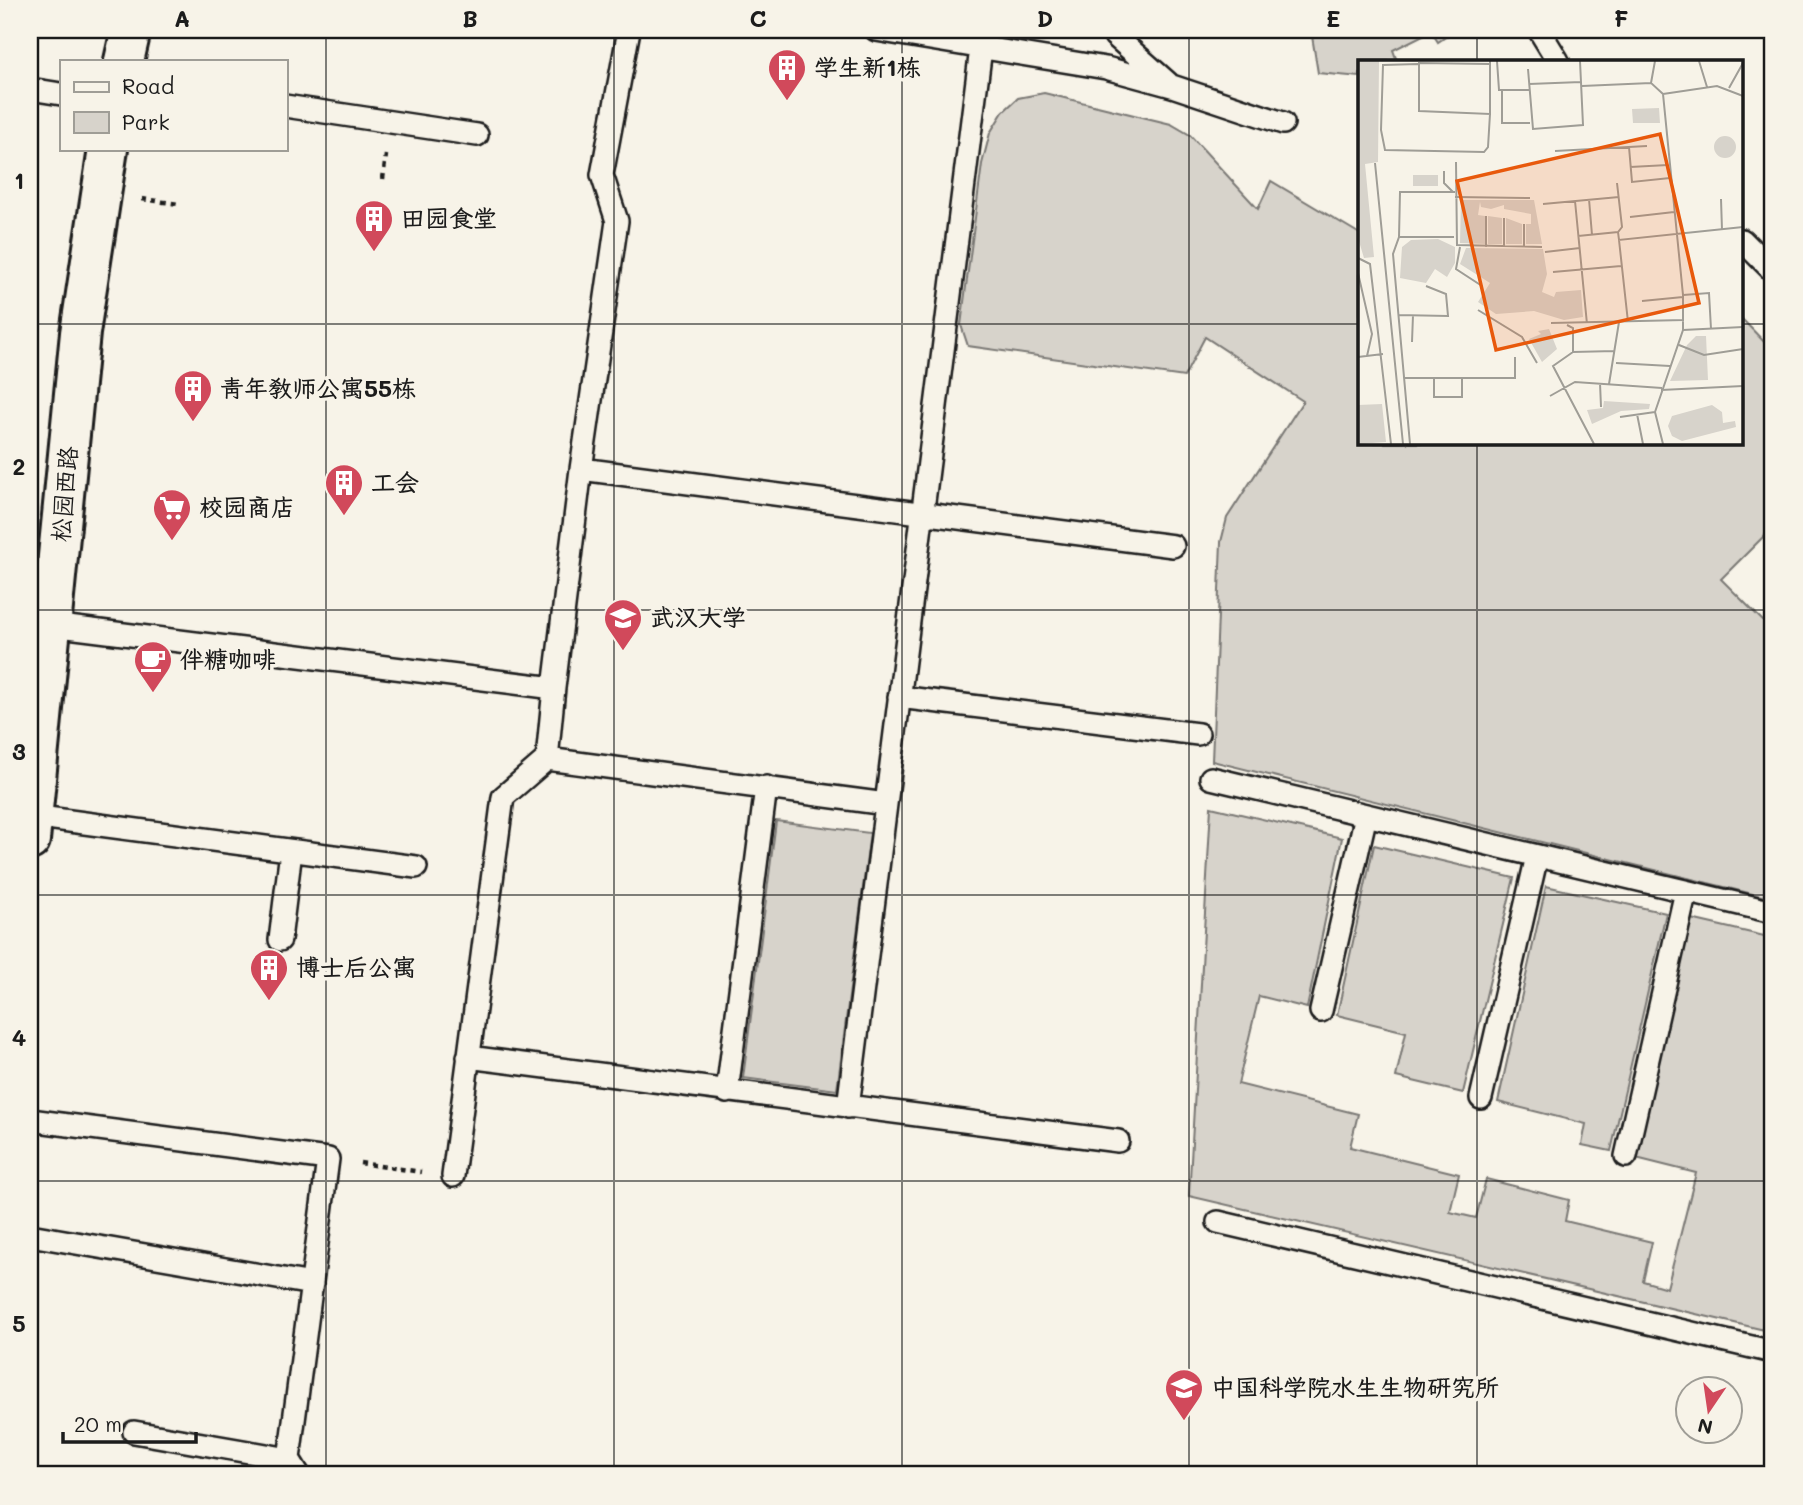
<svg xmlns="http://www.w3.org/2000/svg" width="1803" height="1505" font-family="Mali,'LXGW WenKai TC',sans-serif">
<style>
.green{fill:#d7d3cb;stroke:#7a7874;stroke-width:2}
.lines{fill:none;stroke-linecap:round;stroke-linejoin:round}
.service-casing{stroke:#1c1c1c;stroke-width:26}
.minor-casing{stroke:#1c1c1c;stroke-width:44}
.path{stroke:#1c1c1c;stroke-width:4.5;stroke-dasharray:5 5;stroke-linecap:butt}
.service{stroke:#f7f3e8;stroke-width:21}
.minor{stroke:#f7f3e8;stroke-width:38}
.grid{fill:none;stroke:#1c1c1c;stroke-width:2;stroke-opacity:0.55}
.labels{text-anchor:middle;stroke-width:7;stroke-linejoin:round;paint-order:stroke}
.poi-label{font-size:24px;font-weight:bold;fill:#1c1c1c;stroke:#f7f3e8;text-anchor:start}
.street-label{font-size:24px;fill:#1c1c1c;stroke:#f7f3e8}
.inset-road{fill:none;stroke:#9f9d96;stroke-width:2}
.view{fill:#e8590c;fill-opacity:0.15;stroke:#e8590c;stroke-width:3.5}
.inset-edge{fill:none;stroke:#1c1c1c;stroke-width:3.5}
.neatline{fill:none;stroke:#1c1c1c;stroke-width:2.5}
.grid-label{font-size:23px;text-anchor:middle;font-weight:bold;fill:#1c1c1c}
</style>
<rect width="100%" height="100%" fill="#f7f3e8"/>
<filter id="ink" filterUnits="userSpaceOnUse"><feTurbulence type="fractalNoise" baseFrequency=".0143" numOctaves="2"/><feDisplacementMap in="SourceGraphic" scale="14" xChannelSelector="R" yChannelSelector="G"/><feConvolveMatrix kernelMatrix="1 2 1 2 8 2 1 2 1" color-interpolation-filters="sRGB"/></filter>
<g filter="url(#ink)">
<path class="green" d="M1311,30H1456L1438,42L1431,31L1393,50L1397,61H1360V77L1318,73Z
M1044,93L1171,124L1190,135L1258,209L1271,181L1360,234V443H1742V319L1773,351V527L1721,579L1773,631V899L1212,761L1221,542L1227,518L1303,401L1205,337L1184,377L968,346L961,325L982,164L990,133L1003,112L1018,98Z
M1211,807L1342,838L1307,1008L1259,996L1238,1084L1358,1114L1350,1147L1459,1174L1450,1212L1476,1218L1486,1179L1569,1200L1565,1221L1652,1242L1643,1281L1667,1288L1696,1173L1636,1158L1691,919L1773,938V1332L1189,1196Z
M776,821L870,833L837,1090L743,1078Z
M1374,845L1514,878L1463,1093L1396,1077L1406,1032L1337,1015Z
M1546,886L1666,913L1611,1151L1582,1145L1586,1124L1498,1102Z"/>
<g class="lines">
<defs>
<path id="service" d="M876,30L1106,68L1172,86L1283,123
M1116,30L1115,36L1168,83
M1539,30L1558,61
M30,89L61,94
M285,106L477,135
M1742,240L1773,271
M581,469L1173,546
M52,625L554,688L547,759L503,797L453,1176
M554,688L581,469L617,221L602,175L629,30
M899,697L1198,734
M547,759L886,804
M1211,778L1773,912
M32,816L416,867
M280,940L291,851
M1321,1011L1366,815
M468,1057L1118,1141
M727,1092L766,787
M1481,1098L1537,856
M848,1107L981,48
M30,1120L328,1159L289,1459
M1626,1156L1686,891
M1218,1222L1773,1352
M30,1235L312,1284
M134,1432L289,1459L299,1475"/>
<path id="minor" d="M124,61L131,30
M30,840L80,333L108,149"/>
</defs>
<use href="#service" class="service-casing"/>
<use href="#minor" class="minor-casing"/>
<path class="path" d="M383,179L386,155
M142,199L179,204
M360,1163L421,1172"/>
<use href="#service" class="service"/>
<use href="#minor" class="minor"/>
</g>
</g>
<path class="grid" d="M326,30V1475M614,30V1475M902,30V1475M1189,30V1475M1477,30V61M30,324H1360M1742,324H1773M1477,443V1475M30,610H1773M30,895H1773M30,1181H1773"/>
<defs>
<symbol id="building-pin" viewBox="-11 -11 22 30"><path d="M0 17L-7.5 6A9.5 9.5 0 1 1 7.5 6Z" fill="#d1495b" stroke="#f7f3e8"/><path d="M-4-6H4V6H1V3H-1V6H-4ZM-2.5-4.3h1.7v1.8h-1.7ZM.8-4.3h1.7v1.8H.8ZM-2.5-1h1.7V.8h-1.7ZM.8-1h1.7V.8H.8Z" fill="#fff"/></symbol>
<symbol id="supermarket-pin" viewBox="-11 -11 22 30"><path d="M0 17L-7.5 6A9.5 9.5 0 1 1 7.5 6Z" fill="#d1495b" stroke="#f7f3e8"/><path d="M-6-5.5h2.5l.6 2H6L4.5 2H-2.5L-4.4-4H-6ZM-1.5 3.2a1.3 1.3 0 1 0 .1 0ZM3 3.2a1.3 1.3 0 1 0 .1 0Z" fill="#fff"/></symbol>
<symbol id="university-pin" viewBox="-11 -11 22 30"><path d="M0 17L-7.5 6A9.5 9.5 0 1 1 7.5 6Z" fill="#d1495b" stroke="#f7f3e8"/><path d="M0-5L7-2L0 1L-7-2ZM-4 1L0 2.5L4 1V4Q0 6-4 4Z" fill="#fff"/></symbol>
<symbol id="cafe-pin" viewBox="-11 -11 22 30"><path d="M0 17L-7.5 6A9.5 9.5 0 1 1 7.5 6Z" fill="#d1495b" stroke="#f7f3e8"/><path d="M-5.5-4.5H6V0H3Q3 3.5 0 3.5H-2.5Q-5.5 3.5-5.5 0ZM3-3.2v2h1.7v-2ZM-6 4.5H4V6H-6Z" fill="#fff"/></symbol>
</defs>
<g fill-rule="evenodd">
<use href="#building-pin" x="765" y="46" width="44" height="60"/>
<use href="#building-pin" x="352" y="197" width="44" height="60"/>
<use href="#building-pin" x="171" y="367" width="44" height="60"/>
<use href="#building-pin" x="322" y="461" width="44" height="60"/>
<use href="#supermarket-pin" x="150" y="486" width="44" height="60"/>
<use href="#university-pin" x="601" y="596" width="44" height="60"/>
<use href="#cafe-pin" x="131" y="638" width="44" height="60"/>
<use href="#building-pin" x="247" y="946" width="44" height="60"/>
<use href="#university-pin" x="1162" y="1366" width="44" height="60"/>
</g>
<g class="labels">
<g class="poi-label">
<text x="814" y="76">学生新1栋</text>
<text x="401" y="227">田园食堂</text>
<text x="220" y="397">青年教师公寓55栋</text>
<text x="371" y="491">工会</text>
<text x="199" y="516">校园商店</text>
<text x="650" y="626">武汉大学</text>
<text x="180" y="668">伴糖咖啡</text>
<text x="296" y="976">博士后公寓</text>
<text x="1211" y="1396">中国科学院水生生物研究所</text>
</g>
<g class="street-label">
<text transform="translate(65 494) rotate(-85)" y="8">松园西路</text>
</g>
</g>
<g transform="translate(1358 60)">
<rect width="385" height="385" fill="#f7f3e8"/>
<path d="M0,1H21L20,102L7,104L16,197L6,198L0,178ZM301,48L302,63H275L274,49ZM356 87a11 11 0 1 1 22 0a11 11 0 1 1-22 0ZM55,115H80V126H55ZM103,140H176L184,184H168V164H173V154L146,149V145L133,149L123,147L122,142L120,155L127,156V184L102,183ZM130,156L144,158V184H130ZM148,158L164,164V184H148ZM80,179L97,187V203L89,217L77,209L68,223L42,218L44,187L53,180ZM108,188L185,189L189,214L184,232L196,237L198,232L223,230L225,257L206,260L176,251L138,254L120,242L132,223L102,204ZM191,269L199,289L184,302L171,279L183,274L180,271ZM338,276H348L350,320L312,321L329,285ZM246,341L292,344L291,349L263,351L234,364L229,350L245,348ZM24,344L28,382L0,384V345ZM354,345L364,352L365,363L377,361L378,367L324,381L314,376L310,366L314,356Z" fill="#d7d3cb"/>
<path class="inset-road" d="M139,1L141,30H171M297,1L293,23L305,34L325,235V270L297,352L305,384M341,1L349,27M60,4L25,5L23,70L27,90L126,92L130,87L132,54M132,4L61,3V51L132,54V1M170,9L175,69L225,65L222,1M171,24L223,22M224,26L293,23M371,28L385,3M144,31V63H172M305,34L359,26L385,36M271,87L274,122L312,118M197,91L289,86M98,102L99,185L184,187M17,103L45,384M272,107L310,105M86,111V123L95,132M97,137L172,138M231,139L234,175M363,139L364,170M217,141L229,264M185,144L261,137M128,156V187M272,157L316,152M146,158V187M166,164V187M260,172L261,180L385,167M220,176L260,172L264,167L259,123M41,177H96M261,180L270,262M102,187L98,209L124,226M187,192L222,188M0,198L12,204L33,384M195,212L263,206M0,213L14,274L9,296M325,235L351,233L353,269M284,241L325,237M120,250L164,277L179,303M40,255L90,256L88,234L68,226M193,263L326,260M209,265L215,268V292L257,291M325,270L385,267M54,282L55,255M321,285L346,295L385,289M215,292L195,306L236,384M0,297L25,294M258,303L312,306M46,318H104V337H76V318M104,318H157V297M242,323L243,347M251,324L261,262M303,330L385,326M192,336L217,322L304,328M279,354L285,384M262,357L297,352M52,384L35,194L41,177L42,132H97"/>
<path class="view" d="M302,74L341,243L138,290L99,121Z"/>
<rect width="385" height="385" class="inset-edge"/>
</g>
<rect width="1803" height="1505" fill="none" stroke="#f7f3e8" stroke-width="77"/>
<rect x="60" y="60" width="228" height="91" fill="#f7f3e8" stroke="#9f9d96" stroke-width="2"/>
<rect x="74" y="82" width="35" height="10" fill="#f7f3e8" stroke="#9f9d96" stroke-width="2"/>
<text x="122" y="94" font-size="21" fill="#1c1c1c">Road</text>
<rect x="74" y="112" width="35" height="21" fill="#d7d3cb" stroke="#9f9d96" stroke-width="2"/>
<text x="122" y="130" font-size="21" fill="#1c1c1c">Park</text>
<g transform="translate(1709 1410) rotate(193)"><circle r="33" fill="#f7f3e8" stroke="#9f9d96" stroke-width="2"/>
<path d="M0-5L12 26L0 18L-12 26Z" fill="#d1495b"/>
<text y="-10" font-size="19" font-weight="bold" text-anchor="middle" fill="#1c1c1c">N</text>
</g>
<path d="M63 1432v10h133v-10" fill="none" stroke="#1c1c1c" stroke-width="3.5"/>
<text x="74" y="1432" font-size="21" fill="#1c1c1c" stroke="#f7f3e8" stroke-width="5" paint-order="stroke">20 m</text>
<rect x="38" y="38" width="1726" height="1428" class="neatline"/>
<g class="grid-label">
<text x="182" y="27">A</text>
<text x="470" y="27">B</text>
<text x="758" y="27">C</text>
<text x="1045" y="27">D</text>
<text x="1333" y="27">E</text>
<text x="1621" y="27">F</text>
<text x="19" y="189">1</text>
<text x="19" y="475">2</text>
<text x="19" y="760">3</text>
<text x="19" y="1046">4</text>
<text x="19" y="1332">5</text>
</g>
</svg>
